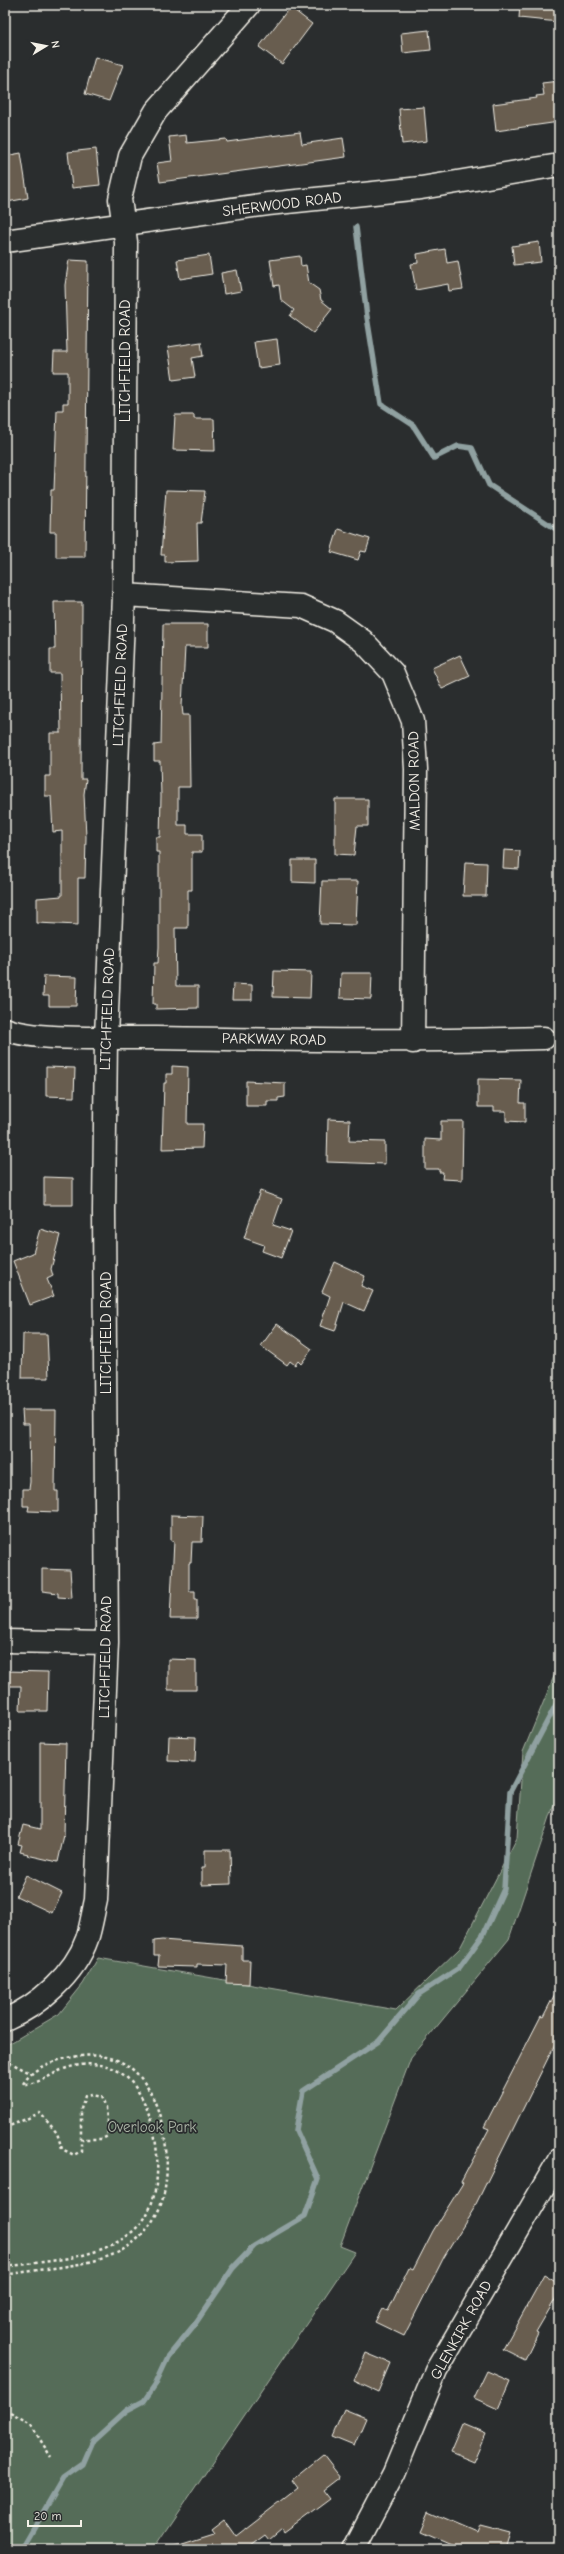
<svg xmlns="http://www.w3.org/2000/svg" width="564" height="2554" font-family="'Comic Neue',sans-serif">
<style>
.green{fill:#556c58;stroke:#a4aea0}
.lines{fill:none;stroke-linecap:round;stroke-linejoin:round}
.stream{stroke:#90a1a1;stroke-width:5.5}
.building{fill:#685d4f;stroke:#f4f1e8}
.minor-casing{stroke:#f4f1e8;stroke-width:25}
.path{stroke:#f4f1e8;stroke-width:2.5;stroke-dasharray:3 3;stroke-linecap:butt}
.minor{stroke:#2a2d2e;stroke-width:22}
.labels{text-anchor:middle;stroke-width:3.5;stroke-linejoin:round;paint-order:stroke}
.street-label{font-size:15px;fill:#f4f1e8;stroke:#2a2d2e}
.park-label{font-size:15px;fill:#acb5a7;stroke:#2a2d2e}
</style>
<rect width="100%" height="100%" fill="#2a2d2e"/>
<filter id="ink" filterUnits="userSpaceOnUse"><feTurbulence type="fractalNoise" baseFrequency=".025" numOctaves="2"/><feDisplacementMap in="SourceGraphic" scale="8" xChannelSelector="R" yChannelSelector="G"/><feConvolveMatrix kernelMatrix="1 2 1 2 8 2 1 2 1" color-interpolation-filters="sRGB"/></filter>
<g filter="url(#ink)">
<path class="green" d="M559,1664V1790L509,1939L411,2058L340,2246L355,2252L154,2549H5V2046L59,2014L83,1984L98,1958L396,2010L460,1948L517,1838L523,1752Z"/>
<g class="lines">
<path class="stream" d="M356,227L367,317L381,404L413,425L434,458L458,446L472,448L489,485L559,531
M22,2549L63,2478L83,2464L93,2441L127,2410L144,2401L155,2385L168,2357L195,2324L233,2268L254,2246L305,2216L318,2179L296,2130L303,2091L379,2041L419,1994L459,1968L483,1935L504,1889L510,1792L559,1699"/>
</g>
<path class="building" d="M520,5H559V22L519,18Z
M290,7L312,24L282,64L259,47Z
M429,30L431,50L403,53L401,33Z
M95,57L123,65L109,101L85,94Z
M559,81V122L496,131L493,104L537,98L536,96L544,95L542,83Z
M424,107L427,141L402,144L399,109Z
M300,132L302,144L343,138L346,157L160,182L157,163L172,161L169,137L186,135L187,143L226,139L227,142Z
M96,149L100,185L72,188L68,152Z
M21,153L28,198L7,202L5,156Z
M539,242L541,262L514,265L512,246Z
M445,249L447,263L458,261L463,289L449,291L448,284L416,290L411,264L418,263L417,254Z
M209,255L212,274L180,279L177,260Z
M300,256L301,266L306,265L309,283L319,290L321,300L332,309L313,333L290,316L294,310L281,300L279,285L274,286L270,260Z
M69,260L88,261L85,557H56V532H50L51,490H54L57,410H63V403H68V372H53L54,352H67L65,285Z
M237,270L241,291L224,294L221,273Z
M277,339L280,365L258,368L254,342Z
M201,342L203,356L192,358L195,377L173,380L168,347Z
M175,415H194V419H214L215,451L173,450Z
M166,490L205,491L201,523H197L198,561L165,562V555H161Z
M338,529L370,539L366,552L361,551L358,560L331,552Z
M54,602H82L81,779H86L84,794L86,837L85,878H78V925L37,923V898L62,896V831L53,832L51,796H45V776H50V733H61L60,673H50V649H55Z
M163,624H208V647H185L182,706L183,715H189L190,787H178V825H187V834H202V852H192V890H188V928H175L176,986H198V1008L156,1009V1004H153L154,963H158L159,947V852H156V837H160L161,796L160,761H154V745L161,744Z
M460,655L470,676L442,689L432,668Z
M335,799H368V826H357L354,855L335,854Z
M504,850L520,851L519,869L503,868Z
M292,860H315V883L292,882Z
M465,862L487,863L486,896H463Z
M322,881H358L356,925L320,924Z
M274,971L311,972L310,998L273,997Z
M341,973H372L371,999L340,998Z
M44,976L77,977L76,1006H49V996H43Z
M233,984L252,985V1000H232Z
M172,1066L188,1067L187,1124H203L202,1148L162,1149L164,1083H166V1074H172Z
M46,1067L75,1068L74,1097L46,1096Z
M478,1079L521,1080L520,1103H525V1122L506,1121V1111H494V1107H478Z
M246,1081L285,1083V1097L278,1098V1101H267V1106H246Z
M328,1119L350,1120L349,1141L385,1142V1164L327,1162Z
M441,1121H463L462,1180L442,1179L443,1172H439V1169H425V1139L441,1140Z
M44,1177L73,1178V1205H44Z
M260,1191L282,1199L273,1225L291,1231L281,1258L262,1251L264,1245L244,1238Z
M40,1229L60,1235L51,1269L53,1276L47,1279L54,1296L30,1305L13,1261L33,1253Z
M335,1262L365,1276L361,1286L373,1291L364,1311L344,1302L335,1331L320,1326L330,1296L322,1292Z
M277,1324L312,1349L301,1364L298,1361L295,1365L290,1361L287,1365L261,1346Z
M23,1334H47L49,1378H22Z
M22,1410H56L55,1491H58V1512L28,1511L29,1506H23V1489H29L30,1482L29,1424H23Z
M171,1515L203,1516L202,1542H192L191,1563H189V1591H195V1599H197V1619H170L174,1541H171Z
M42,1569L70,1570L72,1598L58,1597V1593L42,1591Z
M168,1659L196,1660V1690H168Z
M5,1671L48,1672L47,1711H20L21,1686H5Z
M169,1736L196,1737L195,1762L168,1761Z
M40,1742L66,1743L64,1835L58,1862L27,1855L28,1854L20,1852L22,1845L18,1844L23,1825L40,1829Z
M205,1850H230L231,1884L202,1885V1867H205Z
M26,1875L62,1893L52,1913L16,1896Z
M162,1940L242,1946V1960H250L249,1984L226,1983L227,1965L197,1964V1967L158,1966L159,1956H154V1941Z
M559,1986V2036L473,2210L444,2257L404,2336L375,2322L382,2309L388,2311L409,2268L413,2270L433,2231L463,2183L461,2182L489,2129L484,2127L541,2016L543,2017Z
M544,2275L559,2284V2293L536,2332L538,2333L525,2360L503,2349Z
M366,2353L390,2363L378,2392L354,2381Z
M487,2371L510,2381L498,2409L474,2398Z
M344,2409L366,2418L354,2446L332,2437Z
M462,2424L486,2434L474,2462L450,2452Z
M323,2455L340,2477L323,2490L330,2499L284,2533L282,2529L269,2540L265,2535L246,2549H173V2546L214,2533L211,2529L224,2519L236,2536L298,2488L292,2480Z
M428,2512L477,2533L480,2525L511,2533L506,2549H462L420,2531Z"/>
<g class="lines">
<defs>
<path id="minor" d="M5,241L268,204L421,188L559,165
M124,595L301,606L335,621L363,641L393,673L413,721L416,769L413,1042
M5,1029C39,1042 116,1037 155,1038C285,1040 414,1042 544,1038
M5,1641L107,1643
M5,2020C38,2006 75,1974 87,1939C91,1927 93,1913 96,1900L107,1643L104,1211L106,1037L124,595L126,242L120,199L130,156L156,111L249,5
M354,2549L394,2473L436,2371L559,2160"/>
</defs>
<use href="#minor" class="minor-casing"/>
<path class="path" d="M5,2058L9,2062L30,2073
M5,2128L40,2113L57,2133L62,2149L74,2155L81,2151V2109L85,2096L92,2095L101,2097L106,2108L108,2136L102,2139H82
M5,2267C49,2260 109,2260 141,2223C173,2186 157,2072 101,2065C88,2063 72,2065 59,2071C47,2077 38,2084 23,2084
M5,2275C38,2269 82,2267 112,2255C133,2247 151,2228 160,2207C176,2167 164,2082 121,2062C104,2054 86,2054 68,2058C50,2061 32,2069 23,2084
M5,2410L31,2425L51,2457"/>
<use href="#minor" class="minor"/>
</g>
</g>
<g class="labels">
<g class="street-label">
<text transform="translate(282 204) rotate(-7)" y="5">SHERWOOD ROAD</text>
<text transform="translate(125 361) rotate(-90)" y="5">LITCHFIELD ROAD</text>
<text transform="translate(120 685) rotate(-88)" y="5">LITCHFIELD ROAD</text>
<text transform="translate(414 781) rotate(-91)" y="5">MALDON ROAD</text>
<text transform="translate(107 1009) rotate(-88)" y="5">LITCHFIELD ROAD</text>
<text transform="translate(274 1039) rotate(1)" y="5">PARKWAY ROAD</text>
<text transform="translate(106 1333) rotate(-90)" y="5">LITCHFIELD ROAD</text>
<text transform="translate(105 1657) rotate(-89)" y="5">LITCHFIELD ROAD</text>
<text transform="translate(461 2330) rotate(-61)" y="5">GLENKIRK ROAD</text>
</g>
<g class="park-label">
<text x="152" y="2132">Overlook Park</text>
</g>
</g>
<rect width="564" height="2554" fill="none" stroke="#2a2d2e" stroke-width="20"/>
<rect x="10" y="10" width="544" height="2534" fill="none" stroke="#f4f1e8" stroke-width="1.5" filter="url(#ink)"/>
<g transform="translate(46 46) rotate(80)" stroke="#2a2d2e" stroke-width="3" paint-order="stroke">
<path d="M0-3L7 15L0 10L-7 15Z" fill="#f4f1e8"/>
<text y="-6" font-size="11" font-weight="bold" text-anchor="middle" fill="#f4f1e8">N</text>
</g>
<path d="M28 2520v6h53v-6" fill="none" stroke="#f4f1e8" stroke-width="2"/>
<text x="34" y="2520" font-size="12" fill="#f4f1e8" stroke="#2a2d2e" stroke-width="3" paint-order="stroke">20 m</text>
</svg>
